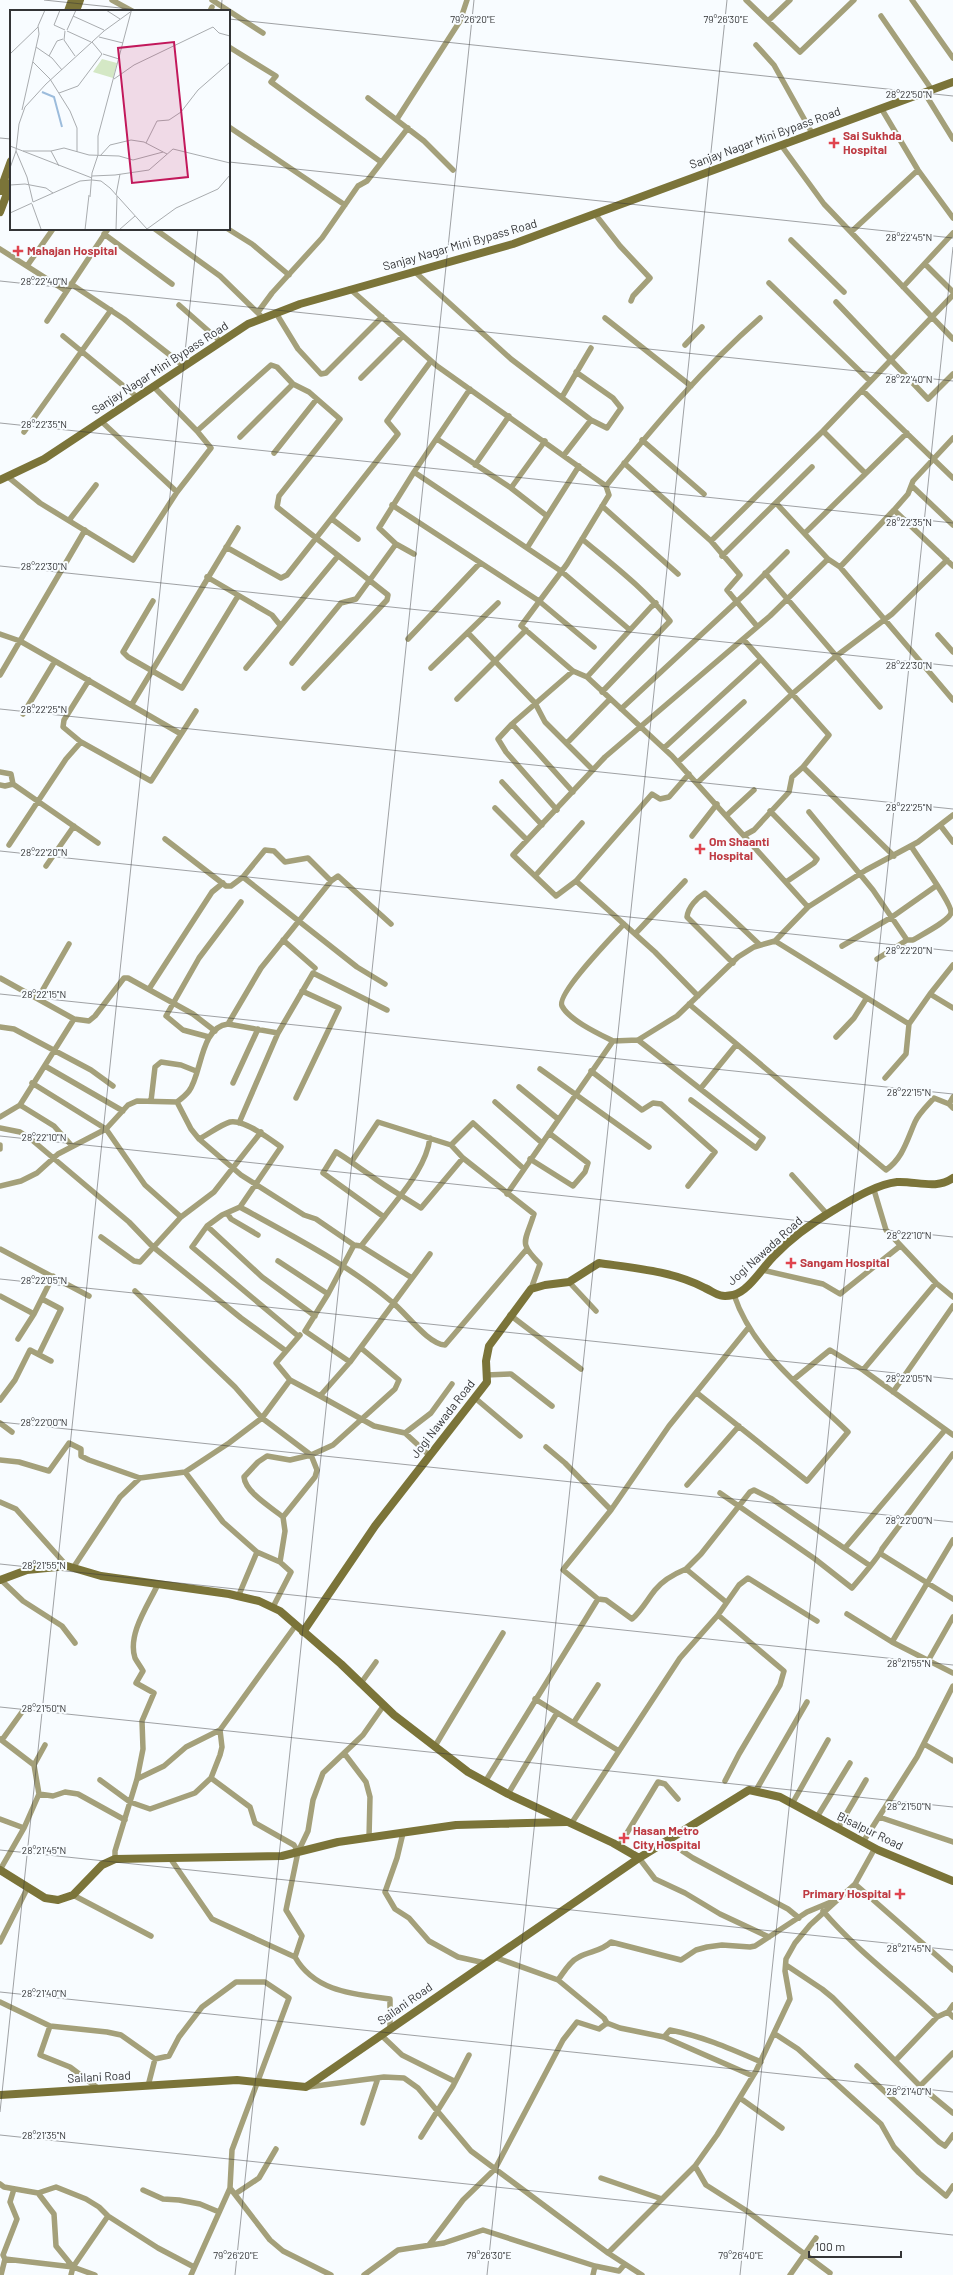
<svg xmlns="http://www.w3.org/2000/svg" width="953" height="2275" font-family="Barlow,sans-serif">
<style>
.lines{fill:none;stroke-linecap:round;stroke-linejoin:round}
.street{stroke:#a4a07a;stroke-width:5.5}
.secondary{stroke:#7b7439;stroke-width:8}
.ticks{fill:none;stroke:#333436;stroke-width:1;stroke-opacity:0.45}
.health-dot{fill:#e0444e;stroke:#f8fcff;stroke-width:1.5}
.labels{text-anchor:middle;stroke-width:4;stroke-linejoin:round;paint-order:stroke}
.health-label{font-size:12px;font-weight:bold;fill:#be3a42;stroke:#f8fcff;text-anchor:start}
.street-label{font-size:12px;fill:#333436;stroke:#f8fcff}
.inset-river{fill:none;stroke:#9cbcdc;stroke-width:2}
.inset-road{fill:none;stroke:#a9acaf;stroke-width:1}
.view{fill:#c2185b;fill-opacity:0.15;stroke:#c2185b;stroke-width:2}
.inset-edge{fill:none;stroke:#333436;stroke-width:2}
.ticks-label{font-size:10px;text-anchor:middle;fill:#333436;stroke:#f8fcff;stroke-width:4;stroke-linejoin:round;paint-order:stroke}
</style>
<rect width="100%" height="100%" fill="#f8fcff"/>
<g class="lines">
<path class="street" d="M112,0L132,11
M212,0L263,33
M746,0L800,52L854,0
M912,0L953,58
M210,11L212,7
M881,16L932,90
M768,21L790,0
M756,45L774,65L812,133
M229,47L276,76L271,82L381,162
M924,92L953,139
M368,98L424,141L453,170
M881,108L918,170L953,218
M397,119L460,21L467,0
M229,127L345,205
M781,145L824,204L953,339
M595,214L620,246L650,278L633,296L631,301
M155,229L220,276L260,315
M228,229L252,244L289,275
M851,232L918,170
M104,234L172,284
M791,240L844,292
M0,249L66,291
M925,264L953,292
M27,266L53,229
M414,271L511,359L591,420L607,428L621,408L613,398L576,372
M769,283L870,381
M71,284L124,319L184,366
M903,287L953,233
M350,289L437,366L606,486L609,495L567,564L521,626L573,671L587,677L672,756L808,907
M836,302L928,399L953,374
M179,305L221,342
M258,312L272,293L322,238L358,186L367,181L408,128
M276,313L298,349L321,374L326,373L382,317
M605,318L691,386
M47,321L108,229
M63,336L137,397
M685,345L702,327
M361,378L403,336
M470,389L414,472L561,571L630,630
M862,390L953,478
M562,397L591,348
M101,421L177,492
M197,431L271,365L277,367L293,384L309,392L340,419L279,496L277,507L388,595L387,600L304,688
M823,431L865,473
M24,432L111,310
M240,437L293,384
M437,439L511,488L547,516
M642,440L704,494
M274,453L316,400
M564,455L591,420
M624,463L711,541L740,575L727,590L756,625
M475,465L509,416
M414,472L379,528L396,544L414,554
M7,476L40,503L133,560L177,492L211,448L197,431L153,386
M606,486C654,426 703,368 760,318
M912,486L953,525
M511,488L545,441
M776,503L828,559L840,567L953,700
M392,505L539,601L594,647
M602,506L678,574
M894,510L953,566
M70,519L96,485
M332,519L358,539
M805,533L907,433
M582,539C613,565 645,589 670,621L602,692
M711,541L823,431L953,295
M226,547L281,578L287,575L398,434L387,421L431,361
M527,548L579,466
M722,556L812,467
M840,567L894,510L908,494L913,481L953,438
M765,573L880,707
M207,577L272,615L280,625
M153,601L123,652L128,657L182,688L238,596
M468,633L535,703L545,722L593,770
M0,634L20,641L55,661L181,734
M938,635L953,652
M408,639L480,563
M743,639L829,735L803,767L792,777L789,792L754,830L745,835
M292,663L341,603L356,599L396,544
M246,668L338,556
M431,668L498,603
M0,675L85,530
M587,677L651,607L656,603
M89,680L64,720L63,727L81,742L151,781L196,711
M457,699L526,630
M132,704L238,528
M621,709L746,593L787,552
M23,714L55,661
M512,724L573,792
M567,743L610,699
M664,748L760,660
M678,762L744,702
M803,767L894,856
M0,772L11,774L13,784
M689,774L669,797L660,799L652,794L576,881L556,896L513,855L605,757L770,616L828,559
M502,782L542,825
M697,783L791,695L835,657L892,614L947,560
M13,784L98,843
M0,785L5,786L13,784
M495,808L526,839
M557,810L506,752L498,739L512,724L573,671
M770,811L817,859L814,863L786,882
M809,812L873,890L907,940
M727,815L754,790
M940,825L953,842
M692,836L717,804
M165,839L226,886H231L243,877L265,850L274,851L285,862L308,858L331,881
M9,845L66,759L81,742
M46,866L74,826
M535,876L582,823
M243,877L357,967L385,984
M576,881L655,952L698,996
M635,934L685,881
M283,940L315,968
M775,941L909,1024L930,994L953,1008
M842,946L892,917L936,886
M877,959L907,940H913C921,935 949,921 951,913C953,905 917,856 911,846
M733,963L687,917C688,907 697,898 705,893L760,945
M0,978L74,1019L89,1021L95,1016L124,978H128L193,1014L215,1031
M149,989L212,892L223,883
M930,994L953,965
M38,998L69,944
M689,1004L886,1170C903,1158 907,1140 915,1122C919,1113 928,1105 934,1098L949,1104L953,1108
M228,1024L261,968L331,881L338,876L391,924
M0,1027L14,1029L91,1070L113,1086
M209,1037L183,1030L166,1016L199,958L241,902
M836,1037L854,1018L866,999
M638,1040L763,1138L756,1148L691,1100
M613,1041C599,1034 569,1020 562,1006C556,994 614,935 624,924
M45,1066L123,1111
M540,1069L649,1147
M591,1071L642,1110L653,1103L661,1104L715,1152L688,1186
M885,1078L906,1054L909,1024
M32,1083L106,1129L145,1185L181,1217
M233,1083L258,1029
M519,1087L558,1119
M701,1088L736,1045
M296,1098L339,1008L302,991
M151,1101L155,1067L161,1062L181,1065L196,1071
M177,1102L191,1129L199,1139L241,1175L304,1215L316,1219L354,1245L328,1294L305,1331L350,1362L320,1396L374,1426L405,1433L429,1455
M495,1102L542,1143
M949,1104L953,1097
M20,1105L54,1126L72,1146
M0,1117L20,1105L74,1019
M239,1123L278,1033
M0,1128L20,1132L32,1140L129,1222L152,1246L241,1318L286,1351
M430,1138C426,1168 401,1194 384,1217L323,1173L336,1152C348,1159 358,1167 370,1175C386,1187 404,1197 421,1208L463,1158
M199,1139C209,1134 220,1125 230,1122C244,1119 270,1139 281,1147L240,1207L222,1215L207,1226L192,1247L298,1336
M0,1145V1149
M451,1145L473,1123L524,1169
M530,1159L573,1186L585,1172L588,1163L549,1133
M352,1161L378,1122L451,1145L463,1158L534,1214C525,1243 518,1242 540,1264L531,1289
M792,1175L827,1214
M0,1186L21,1181L37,1173L58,1154L106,1129L128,1105L137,1101L177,1102C181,1099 186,1095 189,1091C202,1074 200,1027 228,1024L278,1033L313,973L387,1010
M874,1190L886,1230L936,1283L953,1297
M507,1194L613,1041L638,1040L677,1016L738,957L754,947L775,941L808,907L866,870L918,842L953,815
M240,1207C292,1236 346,1263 392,1302C406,1313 428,1344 445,1345L526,1250
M227,1213L231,1219L258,1235
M207,1226L262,1277L315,1316
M101,1237L134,1261L140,1262L181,1217L214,1192L261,1132
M354,1245L361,1246L412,1278
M361,1246L384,1217
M0,1249L89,1296
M278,1261L328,1294
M762,1270L823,1284L840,1294L900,1246
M569,1282L596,1311
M135,1291L235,1387L262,1418L311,1455L317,1470L315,1477L283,1517
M0,1296L34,1314
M510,1315L581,1369
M300,1335L276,1363L290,1380L320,1396
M18,1339L34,1314L53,1276
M39,1354L61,1309L42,1299
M350,1362L430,1254
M863,1370L936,1283
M486,1375L511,1374L552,1406
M793,1380L830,1350L863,1370L953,1435
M893,1392L953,1306
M697,1393L807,1481L848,1432C806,1391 753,1352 734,1295
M475,1398L520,1436
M0,1400L15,1380L30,1350L51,1361
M0,1423L12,1432
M405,1433L431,1413L452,1384
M546,1447L565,1463L611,1510
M0,1460L19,1462L49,1471L69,1443L81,1449V1456L89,1460L140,1478L185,1472L229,1443L262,1418L290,1380
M185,1472L223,1522L257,1552L280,1562L291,1572L273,1607
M687,1485L739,1426
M720,1493L815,1559L852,1588C858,1581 881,1554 882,1549L953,1454
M0,1502L16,1509L67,1566
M845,1548L945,1430
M881,1554L953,1599
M280,1562L285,1531L283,1517C272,1508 245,1492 244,1477L258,1462L267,1456L290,1460L311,1455L333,1445L395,1389L399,1380L361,1348
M73,1568L120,1497L140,1478
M1,1580L23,1601L62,1626L75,1643
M238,1597L257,1552
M598,1599L563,1570L565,1567L611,1510L669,1426L749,1327
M726,1602L686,1569L701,1554L750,1492L754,1490L772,1499L869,1565
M847,1614L892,1642L953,1673
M718,1615L784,1671L780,1685L739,1754L725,1781
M892,1642L953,1540
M928,1661L953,1617
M361,1683L376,1662
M535,1699L619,1751
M574,1722L598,1685
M0,1739L34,1765
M2,1740L22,1712
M924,1744L953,1761
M435,1746L503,1633
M344,1753L366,1782L370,1797L369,1838
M211,1778L250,1807L255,1823L294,1845L298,1852
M137,1779L164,1766L186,1747L220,1730L296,1625
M100,1780L130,1802L150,1809L195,1793L211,1778L220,1755L222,1747L220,1730
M485,1782L598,1599L606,1600L632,1619C642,1610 647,1600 655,1590C663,1580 674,1574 686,1569
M755,1792L807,1702
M39,1794L53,1796L65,1792L78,1794L125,1820
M508,1794L557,1713
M792,1804L828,1740
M817,1817L850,1763
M879,1817L953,1842
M0,1819L24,1828
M571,1824L680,1658L718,1615L739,1585L748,1578L817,1621
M838,1828L866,1780
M403,1833L397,1858L385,1892L395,1909L409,1918L429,1941L458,1957L485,1963
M667,1841L693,1858L788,1909L799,1918
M863,1842L917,1757L953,1686
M619,1846L658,1782L665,1784L678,1799
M170,1858L212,1919L295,1957C315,1992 354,1994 390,1999V2028
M639,1858L655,1879L685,1893L720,1914L769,1937
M115,1859V1851L137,1779L143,1749L142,1721L154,1693L136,1683L143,1671C141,1667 137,1662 135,1658C127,1634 149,1604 158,1584
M0,1870L24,1828L39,1794L34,1765L45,1745
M855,1884L953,1970
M73,1895L151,1936
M823,1911C857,1951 899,1981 937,2017
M0,1942L28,1887
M295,1957L302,1936L286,1910L298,1852L308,1831L313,1800L323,1773L363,1735L384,1705
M494,1957L558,1980L604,2018L607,2023L620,2028L664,2037L753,2076
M786,1965L822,1989L833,1998L920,2086L953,2113
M558,1980C564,1972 570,1961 579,1957C590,1951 602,1951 611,1942L681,1960L696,1950L707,1947L722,1945L750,1947L755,1946L807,1912L831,1902
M0,2002L50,2026L107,2032L121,2035L155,2059L169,2056L179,2037L202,2007L236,1982H265L289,1998L232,2150L230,2188L191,2275
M948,2012L953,2017
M50,2026L40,2055L70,2067L99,2089
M775,2034L798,2049L881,2124L894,2147L919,2173L946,2196L953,2186
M381,2035L402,2055L454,2081
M664,2037L670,2030C702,2036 731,2049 761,2062
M896,2060L937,2017L948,2012L953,2005
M857,2066L939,2142L945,2146L953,2135
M148,2086L155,2059
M920,2086L953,2053
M308,2087L384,2077L404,2078L418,2088L471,2151L608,2253L642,2275
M740,2098L782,2128
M363,2123L378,2078
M421,2137L453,2086L469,2055
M695,2166L706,2185L747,2211L830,2273
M601,2178L662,2199
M0,2184L4,2187L38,2193L54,2214L56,2246L73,2267L95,2275
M230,2188L270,2240L283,2251L331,2275
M143,2190L163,2199L179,2200L200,2204L219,2212
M38,2193L56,2187L86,2199L99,2207L108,2216L158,2248L194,2267
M235,2194L259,2178L276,2149
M429,2245L463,2200L495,2169L563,2040L577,2022L599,2029L607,2023
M608,2253L695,2166L717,2135L756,2071L790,1999L785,1971L786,1959L795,1943L810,1925L855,1884L875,1848
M5,2259L73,2267L108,2216
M1,2275L5,2259L3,2255L17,2219L10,2202L14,2189
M71,2275L73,2267
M364,2275L398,2250L444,2243L483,2230L595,2266L619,2271L625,2264
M593,2275L595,2266
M790,2275L816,2238"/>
<path class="secondary" d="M68,11L72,0
M76,11L80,0
M0,191L11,161
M0,212L11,183
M0,480L44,459L248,324L300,304L513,244L953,82
M0,1580L27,1570L67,1566L101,1576L229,1594L259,1601L280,1611L341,1664L394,1715L468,1772L508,1794L613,1843L639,1858
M303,1632L375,1526L487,1382L486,1361L489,1346L531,1289L545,1285L569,1282L599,1263C634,1268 673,1271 705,1288C716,1293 718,1298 733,1295C748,1292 763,1267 774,1256C791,1238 812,1223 834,1210C851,1200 877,1184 897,1182C917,1181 936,1190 953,1178
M0,1870L45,1898L58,1900L73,1895L102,1865L115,1859L282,1856L338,1842L456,1825L566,1822
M0,2095L237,2080L306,2087L639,1858L749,1790L780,1797L878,1850L953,1881"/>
</g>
<path class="ticks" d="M44,0L149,11M221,11L222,0M229,19L953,96M0,138L11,139M229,162L953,238M0,281L953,381M0,423L953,523M0,566L953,666M0,709L953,809M0,851L953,951M0,994L953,1094M0,1136L953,1237M0,1279L953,1379M0,1422L953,1522M0,1564L953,1665M0,1707L953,1807M0,1850L953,1950M0,1992L953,2092M0,2112L198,229M0,2135L953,2235M235,2275L474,0M487,2275L727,0M740,2275L953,247"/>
<g class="health-dot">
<path d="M832 137h4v4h4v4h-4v4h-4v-4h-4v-4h4z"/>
<path d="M16 245h4v4h4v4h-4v4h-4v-4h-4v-4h4z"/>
<path d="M698 843h4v4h4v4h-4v4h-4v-4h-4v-4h4z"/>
<path d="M789 1257h4v4h4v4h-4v4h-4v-4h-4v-4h4z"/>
<path d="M622 1832h4v4h4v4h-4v4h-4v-4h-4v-4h4z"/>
<path d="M898 1888h4v4h4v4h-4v4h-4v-4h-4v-4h4z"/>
</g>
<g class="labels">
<g class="health-label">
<text x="843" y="140">Sai Sukhda<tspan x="843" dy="14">Hospital</tspan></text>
<text x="27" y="255">Mahajan Hospital</text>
<text x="709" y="846">Om Shaanti<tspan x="709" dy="14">Hospital</tspan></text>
<text x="800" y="1267">Sangam Hospital</text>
<text x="633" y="1835">Hasan Metro<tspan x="633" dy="14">City Hospital</tspan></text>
<text x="891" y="1898" text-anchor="end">Primary Hospital</text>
</g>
<g class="street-label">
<text transform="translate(765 138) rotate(-20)" y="4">Sanjay Nagar Mini Bypass Road</text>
<text transform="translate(460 245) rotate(-16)" y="4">Sanjay Nagar Mini Bypass Road</text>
<text transform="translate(160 368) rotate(-33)" y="4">Sanjay Nagar Mini Bypass Road</text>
<text transform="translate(765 1251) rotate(-42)" y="4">Jogi Nawada Road</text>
<text transform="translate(443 1419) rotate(-52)" y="4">Jogi Nawada Road</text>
<text transform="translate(870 1831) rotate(26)" y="4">Bisalpur Road</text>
<text transform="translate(405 2004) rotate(-35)" y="4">Sailani Road</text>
<text transform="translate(99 2077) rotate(-3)" y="4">Sailani Road</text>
</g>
</g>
<g transform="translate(10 10)">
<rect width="220" height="220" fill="#f8fcff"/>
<path d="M92,49L107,53L103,68L83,62Z" fill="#d4e8c5"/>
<path class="inset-river" d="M32,82L44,87L52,117"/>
<path class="inset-road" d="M50,0L44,15L55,20M96,0L110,9M63,6L94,20M57,20L66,0M55,21L54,30L65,46M57,21L81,32M89,27L113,33M82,32L92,44M26,37L42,48L52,60M0,44L28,17M93,44L109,49M39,46L47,31L53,29M23,52L40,69L60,101L67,118V142M104,69L124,55L203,17L209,23L220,26M49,83L68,76L92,44M12,100L29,24L28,16L35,0M136,133L147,111L159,110L171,102L188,80L220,52M0,136L82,168M6,141L9,114L15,97L36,74L94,21L123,0M6,141L17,167L23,192M13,141H41L54,138L79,145L109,146L123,150L153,142M41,141L49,156M90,146L100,135L121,130L134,132L157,144M0,158L6,141M82,166L105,165L139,160L163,139L220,153M82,170L91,171L100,178L137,219M0,175L15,174L36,178L43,183M106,185L110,164M80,187L82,163L88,145V126L121,2M23,192L70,171L81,170M22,194L31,219M0,203L22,193M137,219L166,198L208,179L220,165M75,220L79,185M106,220L107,186M109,220L125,206"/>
<path class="view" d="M164,32L178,167L122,173L108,38Z"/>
<rect width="220" height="220" class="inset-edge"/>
</g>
<g class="ticks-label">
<text x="473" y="23">79°26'20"E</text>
<text x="726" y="23">79°26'30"E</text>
<text x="909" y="98">28°22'50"N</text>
<text x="909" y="241">28°22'45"N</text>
<text x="44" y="285">28°22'40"N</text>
<text x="909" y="383">28°22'40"N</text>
<text x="44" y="428">28°22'35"N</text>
<text x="909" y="526">28°22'35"N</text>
<text x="44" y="570">28°22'30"N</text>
<text x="909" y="669">28°22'30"N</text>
<text x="44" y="713">28°22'25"N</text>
<text x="909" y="811">28°22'25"N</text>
<text x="44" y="856">28°22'20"N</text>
<text x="909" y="954">28°22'20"N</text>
<text x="44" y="998">28°22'15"N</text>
<text x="909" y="1096">28°22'15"N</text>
<text x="44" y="1141">28°22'10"N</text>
<text x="909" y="1239">28°22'10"N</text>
<text x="44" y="1284">28°22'05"N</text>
<text x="909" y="1382">28°22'05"N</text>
<text x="44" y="1426">28°22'00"N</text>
<text x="909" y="1524">28°22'00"N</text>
<text x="44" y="1569">28°21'55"N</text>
<text x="909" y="1667">28°21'55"N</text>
<text x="44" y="1712">28°21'50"N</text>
<text x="909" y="1810">28°21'50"N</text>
<text x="44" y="1854">28°21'45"N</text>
<text x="909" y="1952">28°21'45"N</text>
<text x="44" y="1997">28°21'40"N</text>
<text x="909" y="2095">28°21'40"N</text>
<text x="44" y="2139">28°21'35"N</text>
<text x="236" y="2259">79°26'20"E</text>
<text x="489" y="2259">79°26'30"E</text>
<text x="741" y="2259">79°26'40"E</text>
</g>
<path d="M809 2251v6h92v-6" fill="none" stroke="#333436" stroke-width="2"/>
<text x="815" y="2251" font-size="12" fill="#333436" stroke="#f8fcff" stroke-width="3" paint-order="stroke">100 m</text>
</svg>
